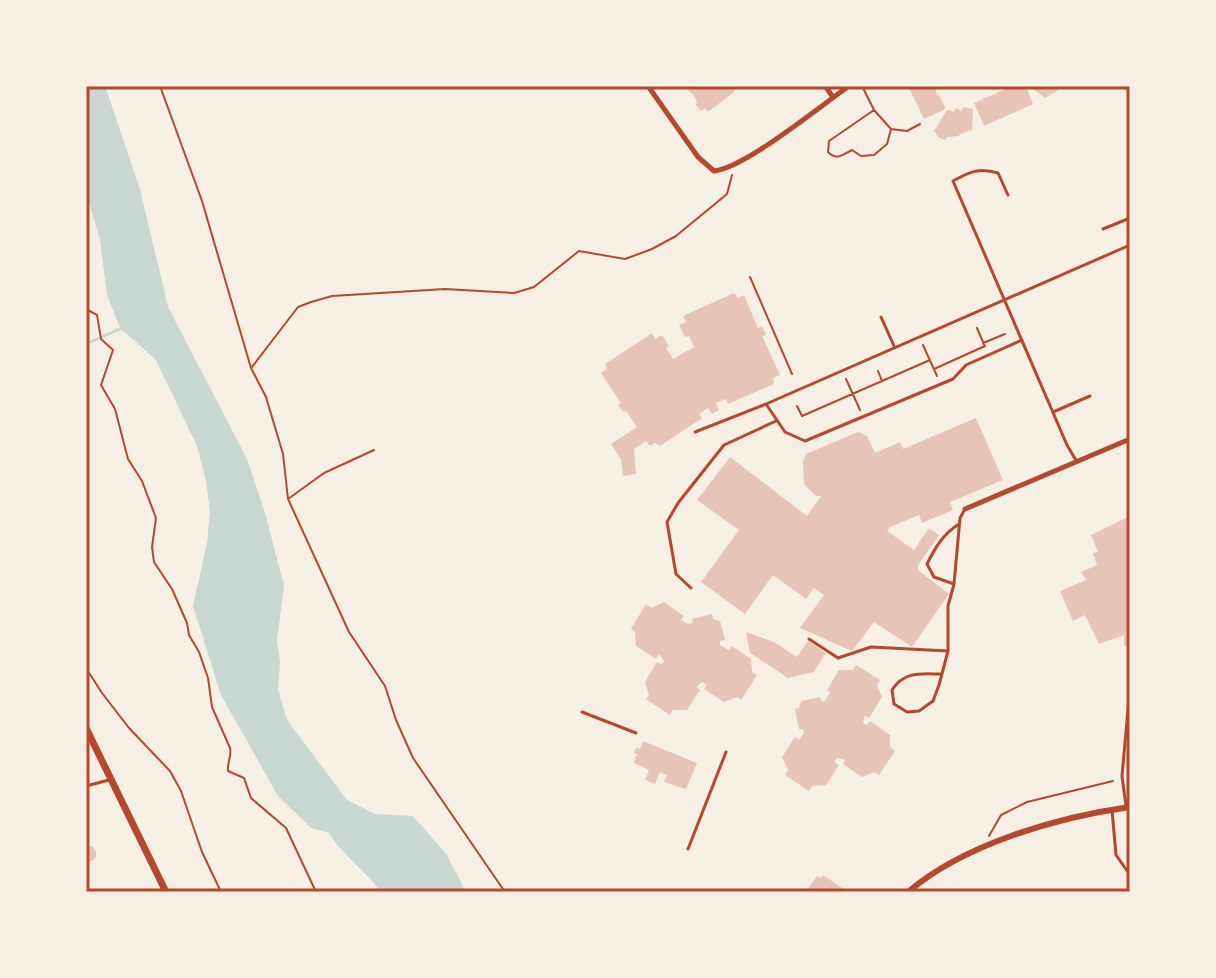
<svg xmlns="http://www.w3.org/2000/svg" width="1216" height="978" font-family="Poppins,sans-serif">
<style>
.water{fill:#c9d6d2}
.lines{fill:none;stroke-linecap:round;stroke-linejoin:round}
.stream{stroke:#c9d6d2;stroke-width:3}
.building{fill:#e6c5b7}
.path{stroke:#b5482f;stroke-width:2}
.service{stroke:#b5482f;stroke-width:3}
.minor{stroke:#b5482f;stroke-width:5}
.tertiary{stroke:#b5482f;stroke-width:6}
.secondary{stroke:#b5482f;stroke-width:7}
.neatline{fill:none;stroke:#b5482f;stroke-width:3}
</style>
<rect width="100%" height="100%" fill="#f6efe4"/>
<path class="water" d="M86,86H105L140,189L168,307L247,459L265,513L284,586L277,640L280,662L278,689L287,720L347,800L375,814L413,816L447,855L466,892H381C365,870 343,856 329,833L311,828L278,796L221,695L193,606L207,543L210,512L206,481L197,446L156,360L120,328L107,295L100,240L86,192Z"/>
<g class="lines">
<path class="stream" d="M86,344L122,328"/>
</g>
<path class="building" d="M684,86H731L735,91L708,112L705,108L701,111L695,104L697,103L695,97Z
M908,86H935L937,96L939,95L945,107L944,110L924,119Z
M1013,86H1026L1033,104L984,126L974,103L981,100L983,102L982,99L995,94L997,96L996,93L1008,88L1011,90L1010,87Z
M1029,86H1065L1045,98Z
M963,107L973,109L972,130L960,134L959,136L947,137L945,140L939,138L934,131L947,110L954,112L956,108L962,111Z
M734,293L738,298L744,295L758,328L762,326L766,335L762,336L780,375L773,378L774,384L728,404L726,399L716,403L719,410L712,414L708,408L699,414L702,418L660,446L655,443L650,446L646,441L634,449L636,474L623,476L621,459L611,444L637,427L626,411L623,412L618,405L621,403L601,373L607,369L605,364L652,333L655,339L662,335L669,346L666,348L673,359L694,347L689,336L685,337L679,325L686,322L683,316Z
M976,418L1003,480L950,502L953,510L922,523L919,515L890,527L887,531L914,550L929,528L939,535L918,565V570L949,594L912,647L874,622L852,651L800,628L824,595L814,588L806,599L773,575L745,614L701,582L739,530L697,500L730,457L807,516L821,496H816L804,484L803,462L806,454L858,432L867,436L875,453L900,442L903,449Z
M1130,516V646H1124V635L1099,644L1085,615L1073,621L1060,591L1086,580L1081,572L1097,565L1093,553L1098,552L1091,535Z
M664,602L684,616L681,620L688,624L693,623L692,619L712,614L713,619L720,621L725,640L720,641V645L729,650L732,646L751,659L752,672L757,675L741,700L737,697L724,702L704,689L707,685L702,682L696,687L700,690L687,710H673L670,715L646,699L649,695L645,682L657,662L661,665L664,661L659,654L656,659L636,646L635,632L631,629L646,604L651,608Z
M746,632L774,642L797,657L808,641L826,653L814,672L788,678L750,653Z
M856,665L880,680L877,685L882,697L869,718L865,715L863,723L867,725L870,721L890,735V747L895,751L879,775L875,772L862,777L843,764L845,760L837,758L834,762L839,765L826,785L812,786L809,791L785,775L788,770L782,757L795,737L799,740L804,733L803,729H799L795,709L799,708L801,701L820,697L822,702L825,701L830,692L827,690L839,670H853Z
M643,741L697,763L686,789L664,782L667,775L660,772L655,784L645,780L649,770L634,763L637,754L634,753L637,747L640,749Z
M92,846L96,851V857L92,861H86V847Z
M823,875L848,892H806L817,876L821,878Z"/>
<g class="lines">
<path class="path" d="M160,86L202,201L251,368L266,397L283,454L288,499L349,632L385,686L396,720L413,758L505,892
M862,86L874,110L891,129L907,131L920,124
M874,110L829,141L828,152C837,161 842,155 852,150L861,156L874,155L887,144L891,129
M750,277L792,374
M86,309L97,315L101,339L113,350L101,385L115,409L128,459L142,481L156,518L152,547L154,562L172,589L187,623L189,635L199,652L208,678L212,707L230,748C232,756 227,762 228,771L244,778L251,798L286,828L316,892
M977,328L983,342
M923,345L937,376
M252,367L298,307L311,302L332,296L445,289L514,293L534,287L579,251L625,259L652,249L676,236L727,194L732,175
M934,369L985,346L983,343L1005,334
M878,371L882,381
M846,379L860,410
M797,406L802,416L930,360
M288,499L324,473L374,450
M86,668L102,693L129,728L170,771L181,791L202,852L221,892
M989,836L1001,815L1027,802L1113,781"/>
<path class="service" d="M1008,195L998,173C980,167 969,172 953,181L1067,445L1077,462
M1103,229L1130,218
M881,317L894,346
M766,404L785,432L805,441L953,379L966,365L1022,340
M1053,412L1090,396
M695,432L766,404L1130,245
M954,584L934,577L927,564C935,548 943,534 959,524
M691,588L676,574L667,522L678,503L724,445L776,421
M809,639L838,658L871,647L948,651
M941,674C920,674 904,671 892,690L894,704L907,712L919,711L933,701L939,685L948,651V606L954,584L960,518L965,509
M582,712L636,733
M86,786L109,780
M1126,806L1122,776L1130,687
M1112,810L1116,855L1130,875
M688,849L726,752"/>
<path class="minor" d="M648,86L698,157L714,171C746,167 819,107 849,86
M825,86L833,97
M965,509L1130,439"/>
<path class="tertiary" d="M908,892C964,844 1058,817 1130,807"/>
<path class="secondary" d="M86,728L166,892"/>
</g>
<rect width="1216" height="978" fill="none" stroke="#f6efe4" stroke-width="176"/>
<rect x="88" y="88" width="1040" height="802" class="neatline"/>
</svg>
